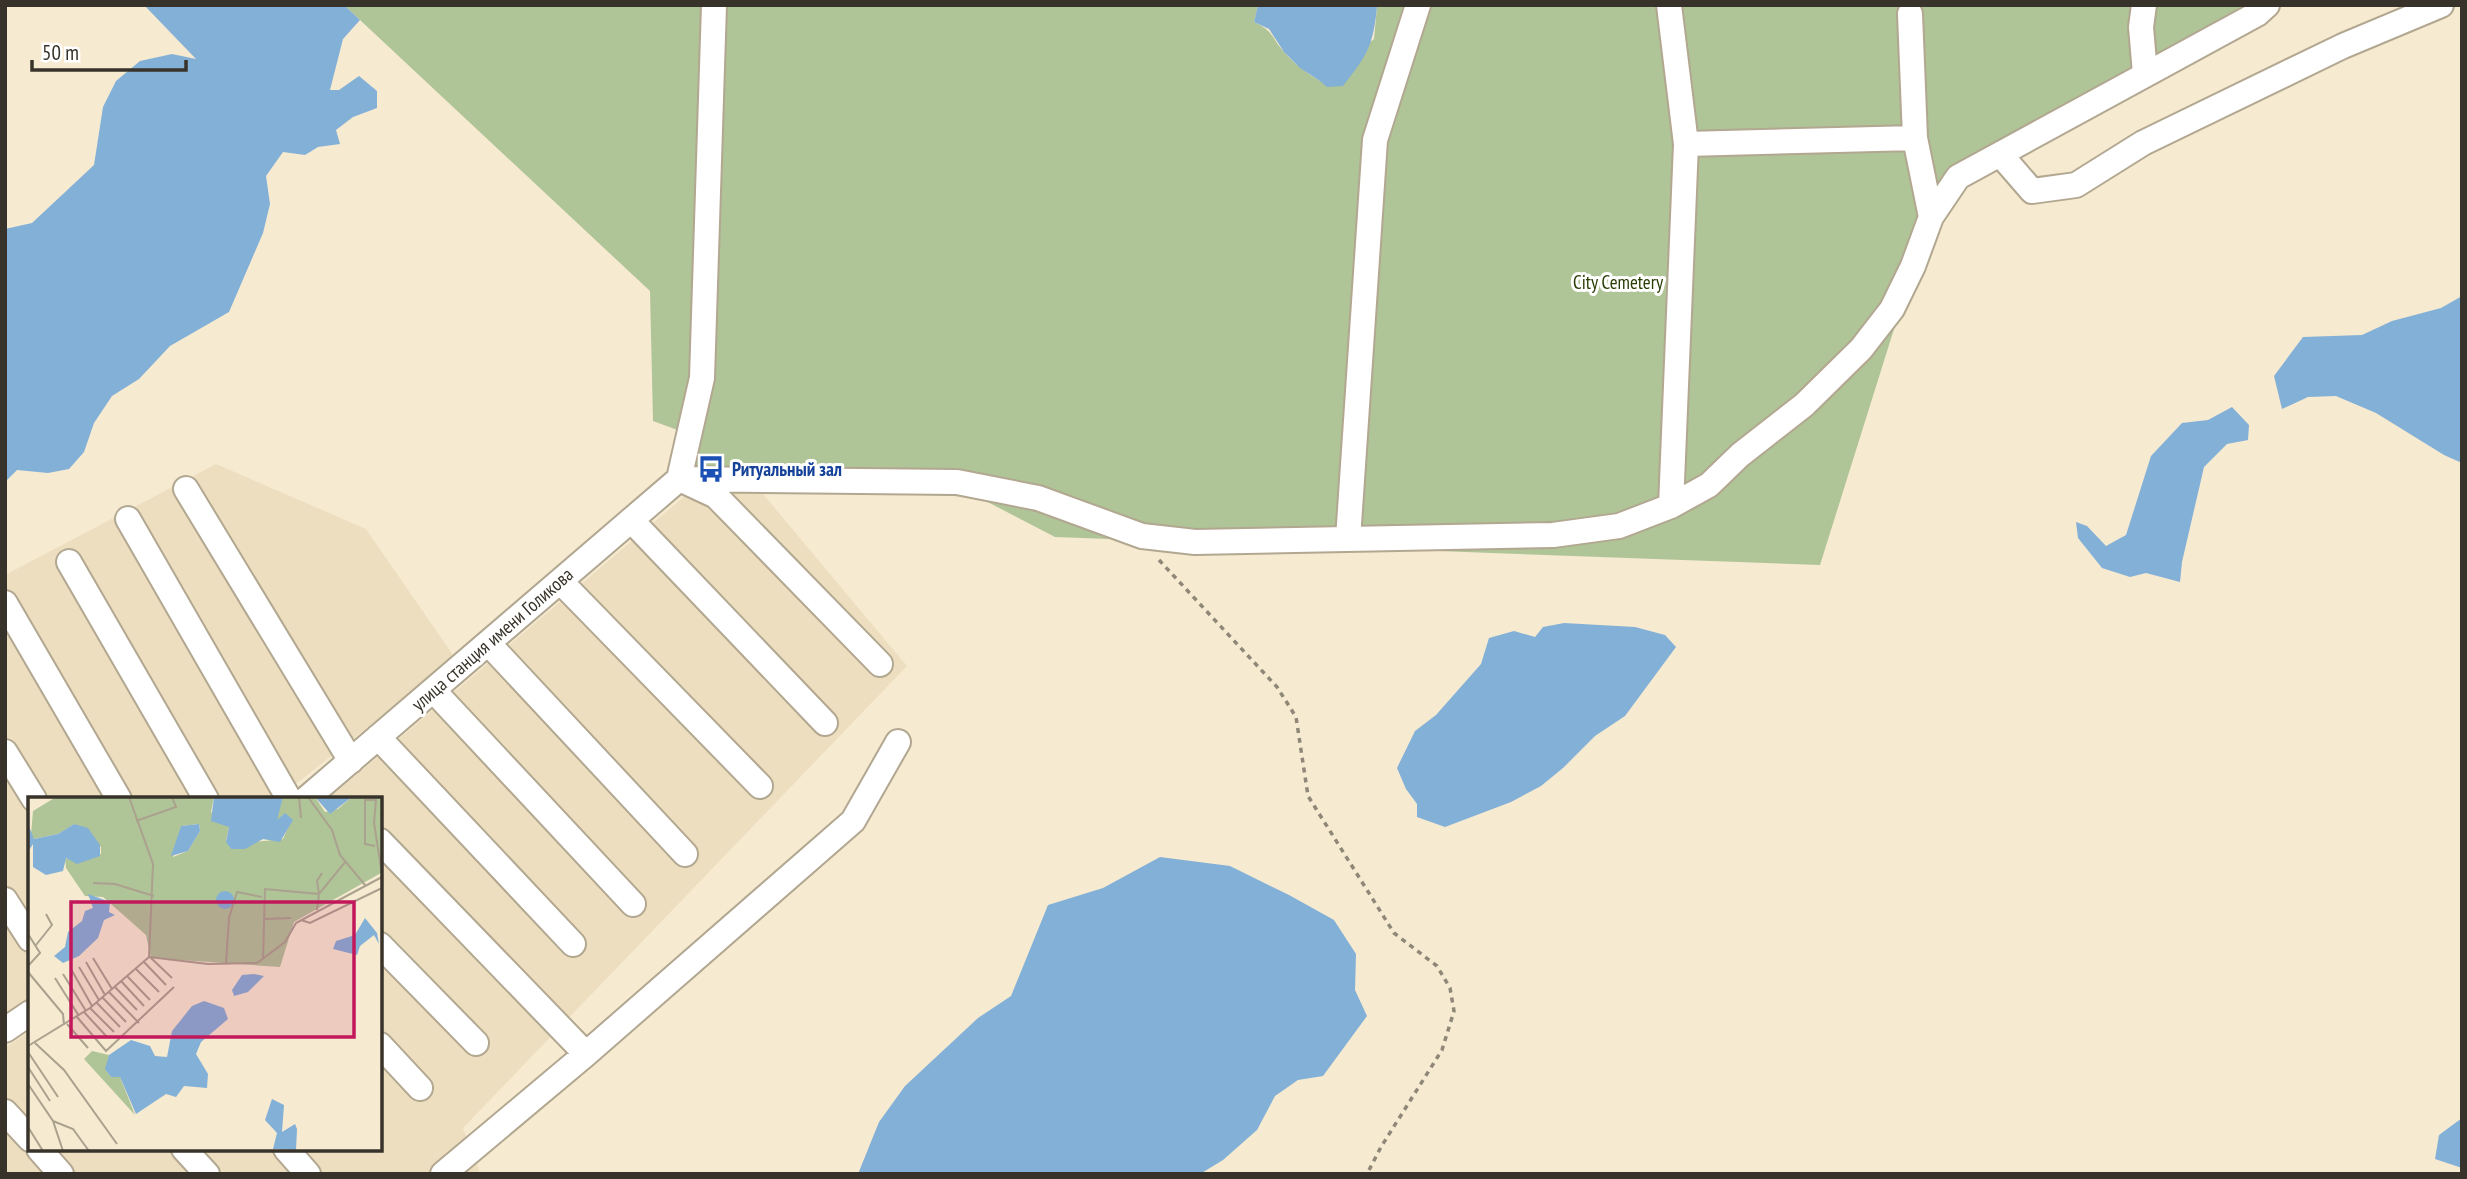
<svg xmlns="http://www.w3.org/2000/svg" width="2467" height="1179" font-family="'PT Sans Narrow',sans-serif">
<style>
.built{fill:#eddebf}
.green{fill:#afc497}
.water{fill:#83b0d7}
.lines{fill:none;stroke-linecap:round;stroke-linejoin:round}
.minor-casing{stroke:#b2a790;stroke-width:28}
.path{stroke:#8f8777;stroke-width:3.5;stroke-dasharray:5 5;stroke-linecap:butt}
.minor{stroke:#fff;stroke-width:24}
.labels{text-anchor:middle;stroke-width:6;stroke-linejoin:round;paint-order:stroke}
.park-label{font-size:19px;fill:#293e04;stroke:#fff}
.transit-label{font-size:19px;font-weight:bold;fill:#164399;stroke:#fff;text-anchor:start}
.street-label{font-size:19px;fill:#38332a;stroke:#fff}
.inset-road{fill:none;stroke:#aaa18e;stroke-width:2}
.view{fill:#c2185b;fill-opacity:0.15;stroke:#c2185b;stroke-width:3.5}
.inset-edge{fill:none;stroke:#38332a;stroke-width:3.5}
</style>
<rect width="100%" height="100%" fill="#f6ead1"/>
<path class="built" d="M216,464L366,529L455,658L277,799H30V997L5,1015V575Z
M758,488L907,666L463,1128L479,1170L477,1174H5V1048L30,1031V1149H380V799H328L693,489Z"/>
<path class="green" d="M344,5H1258L1254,22C1275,32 1271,38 1285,53C1295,65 1307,73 1320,81L1374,39L1377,7L1380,5H2245L1942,176L1820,565L1055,537L978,497L758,488L693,489L694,436L653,421L650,291Z"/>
<path class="water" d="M144,5H344L360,20L343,39L330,90H339L359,76L377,91V108L353,117L336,130L340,144L318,147L305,155L283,152L266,176L270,204L263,233L229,312L170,346L139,379L112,396L94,423L84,452L69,469L48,473L17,470L5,482V229L32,223L94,165L103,107L116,81L140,61L172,54L196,59Z
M1258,5H1380L1377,7C1373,47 1367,55 1343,86L1327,87L1320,81L1300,68L1284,52L1269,29L1254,22Z
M2462,296V463L2444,455L2376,413L2336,396L2308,397L2282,409L2274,376L2303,337L2362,335L2392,321L2441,308Z
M2232,407L2249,425L2248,440L2227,444L2204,467L2182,562L2180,582L2146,573L2130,577L2102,568L2078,538L2076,522L2087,526L2106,546L2126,535L2151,456L2182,423L2208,420Z
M1564,623L1635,627L1665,635L1676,647L1625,716L1595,736L1563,768L1541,786L1511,802L1445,827L1417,817V804L1406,789L1397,768L1415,731L1436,715L1481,664L1489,638L1514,631L1535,637L1543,627Z
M1160,857L1230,866L1289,895L1334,920L1356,954L1355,990L1367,1016L1323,1076L1298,1080L1275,1096L1257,1130L1223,1160L1200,1174H858L879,1122L905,1086L978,1018L1011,996L1048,905L1103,888Z
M2462,1118V1168L2435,1159L2439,1135Z"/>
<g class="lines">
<defs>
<path id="minor" d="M1669,5L1686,144L1671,506
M2144,5L2141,27L2145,74
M1910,14L1915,138L1931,217
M1686,144L1915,138
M2000,154L2032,191L2076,185L2143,143L2343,46L2441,5
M679,479L957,482L1038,498L1142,536L1195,542L1553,535L1619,526L1671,506L1709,485L1740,455L1804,405L1861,349L1892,309L1913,266L1931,217L1958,177L2257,14L2267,5
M679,479L702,378L714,5
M686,482L716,496L880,664
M186,489L351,761
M128,519L289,799
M631,520L825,723
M1348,539L1375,140L1418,5
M69,562L206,799
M560,581L760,786
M5,603L119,799
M488,643L685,854
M433,690L633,904
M378,737L573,944
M5,752L34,799
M306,799L679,479
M380,841L586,1054
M5,900L30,939
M380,945L476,1043
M5,1030L30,1013
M380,1045L420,1088
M5,1112L30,1139
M39,1149L61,1174
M184,1149L207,1174
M286,1149L308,1174
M443,1174L586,1054L853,821L898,742"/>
</defs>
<use href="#minor" class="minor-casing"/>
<path class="path" d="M1159,560L1277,687L1296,717L1308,796L1394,933L1437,966L1450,988L1454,1011L1442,1050L1381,1147L1367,1174"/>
<use href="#minor" class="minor"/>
</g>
<defs>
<symbol id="bus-bare" viewBox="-9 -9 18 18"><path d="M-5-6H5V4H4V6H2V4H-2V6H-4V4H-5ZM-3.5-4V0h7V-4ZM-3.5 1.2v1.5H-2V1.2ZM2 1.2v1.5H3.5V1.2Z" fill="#1a4fb4" stroke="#fff" stroke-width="2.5" paint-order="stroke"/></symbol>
</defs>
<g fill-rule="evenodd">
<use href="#bus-bare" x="692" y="450" width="38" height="38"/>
</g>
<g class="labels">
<g class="park-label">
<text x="1618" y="289">City Cemetery</text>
</g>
<g class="transit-label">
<text x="732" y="476">Ритуальный зал</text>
</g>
<g class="street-label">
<text transform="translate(492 639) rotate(-41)" y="7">улица станция имени Голикова</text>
</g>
</g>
<g transform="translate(28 797)">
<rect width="354" height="354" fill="#f6ead1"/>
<path d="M28,0H186L183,15L201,30L198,44L203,52H217L225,45L255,42L262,26L254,18L252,25L248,23L255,0H287L297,15L310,12L324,0H353V76L266,125L252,170L123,161L118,138L75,100L57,99L38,71L37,61L51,66L73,57V50L46,27L30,37L6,42L3,37L5,14ZM171,27L172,34L160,54L145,60L153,29ZM64,254L81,258L78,273L83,280H92L107,318L56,262Z" fill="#afc497" fill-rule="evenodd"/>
<path d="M186,0H255L249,23L257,16L265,23L252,45L235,42L217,52H203L198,45L201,30L183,24ZM287,0H324L302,17ZM0,27L6,42L30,37L46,27L60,31L72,48V59L49,67L38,61L35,74L18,78L5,70V47L0,55ZM171,27L172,34L160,54L143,59L153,29ZM188 103a9 9 0 1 1 18 0a9 9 0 1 1-18 0ZM60,97L82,105L81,115L87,118L76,123L70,141L51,159L35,166L26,159L37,150L40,135L54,124L57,114L65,111ZM337,121L349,136L351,147L346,138L332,149L329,158L305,152L308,144L327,138ZM226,177L236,179L220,195L206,199L204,193L214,178ZM176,204L196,211L200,222L173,245L168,257L180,277L179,291L156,289L148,300L138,297L108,317L92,280H83L77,272L81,258L103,243L122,249L127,259L139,260L144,234L164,209ZM244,302L256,308L254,335L267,327L269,332L268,353L245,352L249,336L237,323Z" fill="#83b0d7"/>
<path class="inset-road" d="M101,0L125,67L121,160M271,0L273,21M280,0L304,33L312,58L337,88M108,24L148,10L144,0M347,49L337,47V3H348L346,26L354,77M294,76L289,84L291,97L318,64M65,86L87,87L126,99M237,122L263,121M273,123L282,126L354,91M0,137L12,156L0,169M8,148L24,128L18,117M121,160L180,167L229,166L257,145L268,126L354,80M122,160L144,181M65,161L84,192M235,162L237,92L291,97L289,113M58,165L77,198M116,165L138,188M198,167L201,121L209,95L234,100M51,170L71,203M43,172L64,209M108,172L131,195M0,175L35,217L36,228M35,177L58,214M99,179L122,203M27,181L51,219M93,184L116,209M87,190L109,213M81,195L111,226M74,200L98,225M68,205L92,230M62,211L86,235M56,215L79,240M49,220L78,254L146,190M39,227L60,251M7,246L36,273L89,347M0,249L62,211L121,160M0,255L30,300M0,270L22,304M0,287L25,324L35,354M25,324L45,332L61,354M0,330L15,354"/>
<path class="view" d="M43,105H326V240H43Z"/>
<rect width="354" height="354" class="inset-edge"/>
</g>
<rect width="2467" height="1179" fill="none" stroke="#38332a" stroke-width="14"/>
<path d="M32 60v10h154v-10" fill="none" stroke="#38332a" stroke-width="3.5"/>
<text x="42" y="60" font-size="21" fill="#38332a" stroke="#ffffff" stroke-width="5" paint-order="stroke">50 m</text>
</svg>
